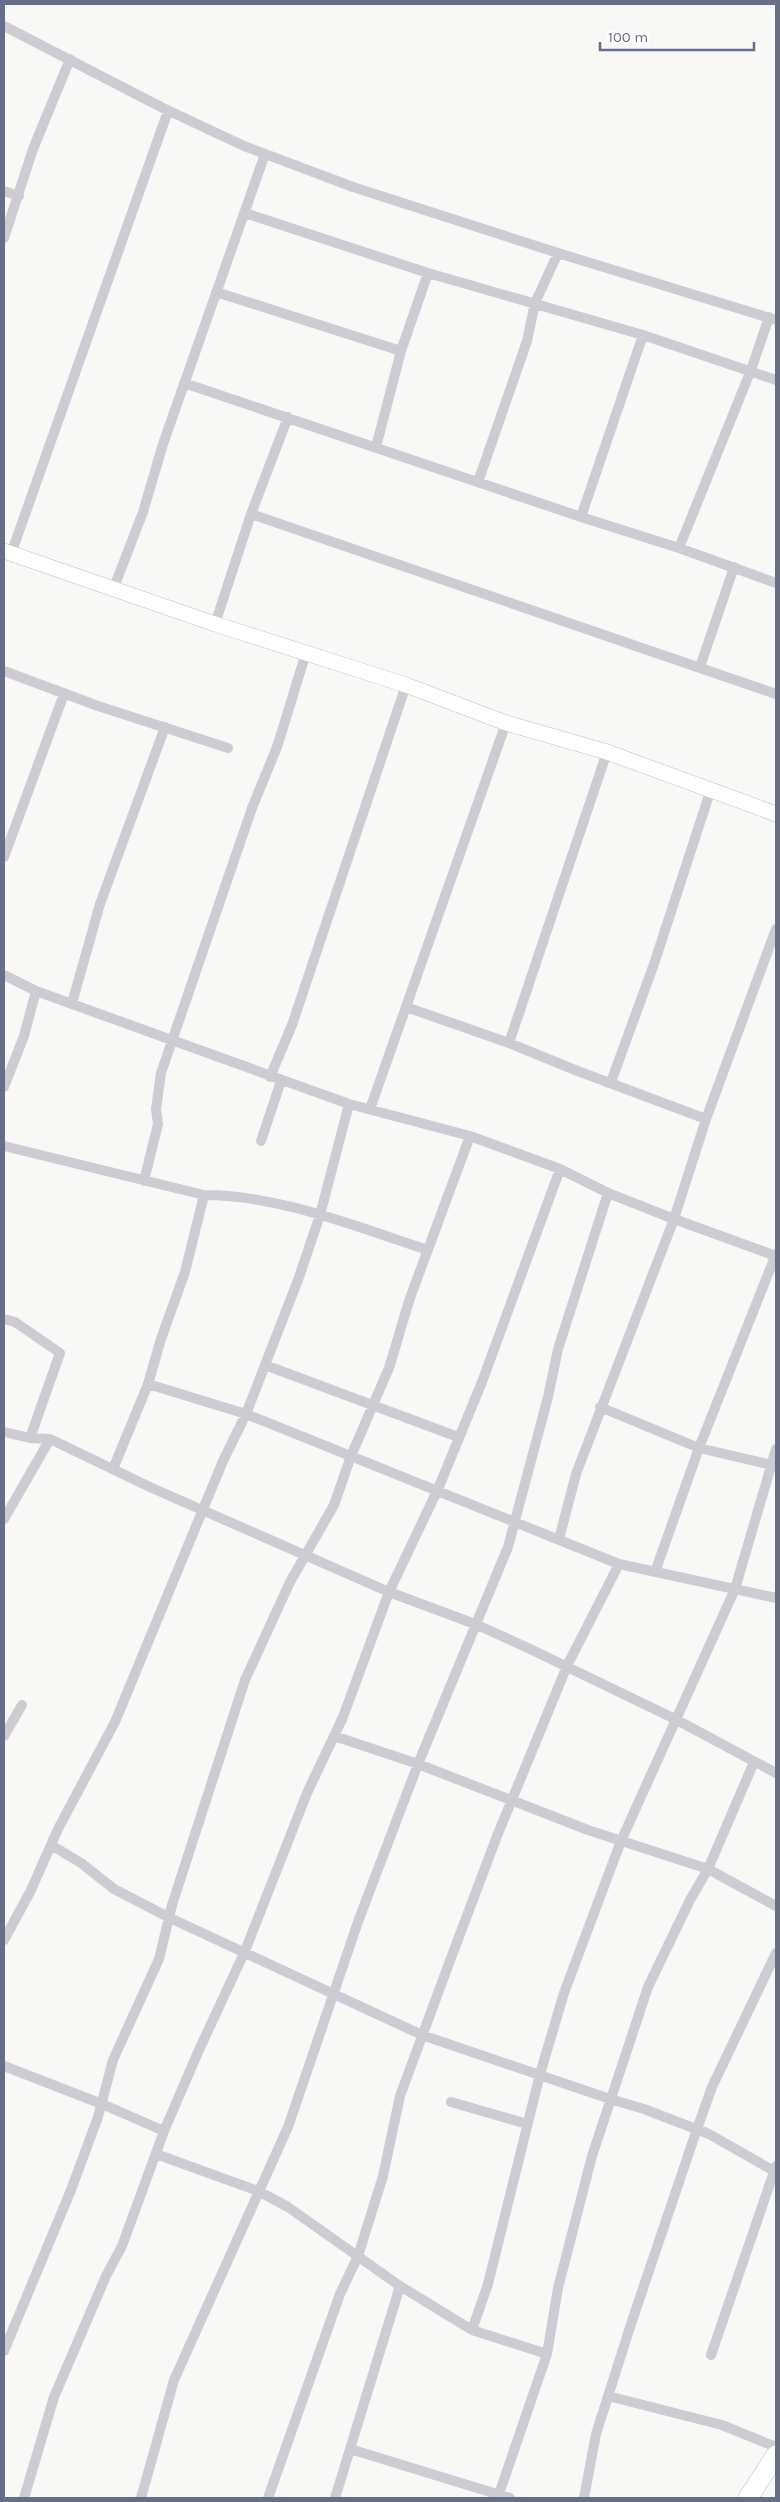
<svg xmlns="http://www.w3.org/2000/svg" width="780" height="2502" font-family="Karla,sans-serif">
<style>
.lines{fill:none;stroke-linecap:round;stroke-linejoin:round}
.secondary-casing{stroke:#bdbfc7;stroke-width:16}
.highway-casing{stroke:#bbbdc2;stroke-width:20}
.street{stroke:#cccdd2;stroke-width:10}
.secondary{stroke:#fff;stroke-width:15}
.highway{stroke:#fff;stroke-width:19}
</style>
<rect width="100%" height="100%" fill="#f8f9f6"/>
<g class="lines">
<defs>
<path id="secondary" d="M4,551L215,624L406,685L506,723L607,752L776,814"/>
<path id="highway" d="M748,2498L776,2455"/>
</defs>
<use href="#secondary" class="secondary-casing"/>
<use href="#highway" class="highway-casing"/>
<path class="street" d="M4,26L163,108L244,146L353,187L558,253L776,320
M4,191L19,196
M245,213L428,273L643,335L776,380
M4,238L33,149L70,59
M216,292L401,351
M184,383L581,517L679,548L776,583
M376,447L401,351L428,273
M478,482L527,341L535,303L558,253
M251,514L776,694
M581,517L643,335
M679,548L751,370L769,317
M11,554L168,111
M113,590L143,512L163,444L265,154
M215,624L251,514L288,417
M700,667L734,567
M4,671L98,706L228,748
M4,857L64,694
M4,975L36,991L349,1104L470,1136L560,1169L608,1193L674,1219L776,1256
M72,1003L100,904L165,727
M406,1007L509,1043L575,1070L706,1119
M509,1043L607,752
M270,1077L292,1025L406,685
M611,1082L654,964L711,789
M4,1087L24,1036L36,991
M370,1109L506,723
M261,1141L281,1081
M4,1146L204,1195C280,1195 356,1227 428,1250
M144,1181L158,1124L156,1109L161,1073L252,808L277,747L306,653
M4,1319L15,1322L60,1353L30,1438L50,1439L152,1488L389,1592L475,1624L528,1648L675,1719L776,1773
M265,1365L458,1437
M148,1384L246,1414L619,1564L776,1598
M600,1407L699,1448L776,1466
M4,1432L30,1438
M113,1469L148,1384L161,1339L185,1272L204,1195
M4,1519L50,1439
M559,1539L576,1474L674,1219L706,1119L776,929
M655,1572L699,1448L776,1254
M4,1736L22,1705
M334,1736L418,1764L588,1830L708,1869L776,1906
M51,1845L81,1863L114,1889L170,1918L422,2035L610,2099L644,2109L709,2134L774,2171
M4,1940L31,1890L58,1829L115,1722L223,1461L246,1414L298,1280L320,1215L349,1104
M4,2066L102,2104L164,2131
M451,2102L527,2124
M156,2154L258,2191L288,2207L400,2286L472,2330L547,2354
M472,2330L488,2284L540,2074L564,1993L621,1841L735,1589L776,1449
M4,2351L71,2190L98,2117L113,2060L159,1959L172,1905L245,1680L290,1582L334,1505L351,1456L389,1368L410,1298L470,1136
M711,2355L776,2166
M608,2396L722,2425L776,2447
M350,2449L510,2498
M499,2494L547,2354L558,2288L592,2156L648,1987L690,1900L708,1869L754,1762
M24,2498L54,2397L106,2276L122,2246L164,2131L199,2050L245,1951L307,1793L343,1717L389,1592L438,1489L482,1382L560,1169
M141,2498L174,2380L288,2127L359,1919L418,1764L508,1547L548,1397L558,1349L608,1193
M268,2498L340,2294L358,2256L383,2176L400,2096L448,1966L497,1836L567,1666L619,1564
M335,2498L400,2286
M584,2498L596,2434L632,2321L697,2129L712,2087L776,1953"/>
<use href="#secondary" class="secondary"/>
<use href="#highway" class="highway"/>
</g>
<rect width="780" height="2502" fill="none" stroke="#666e8a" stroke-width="10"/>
<path d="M600 42v8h154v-8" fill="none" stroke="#666e8a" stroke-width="2.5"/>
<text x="608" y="42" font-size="15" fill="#666e8a" stroke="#ffffff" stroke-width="4" paint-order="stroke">100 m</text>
</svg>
